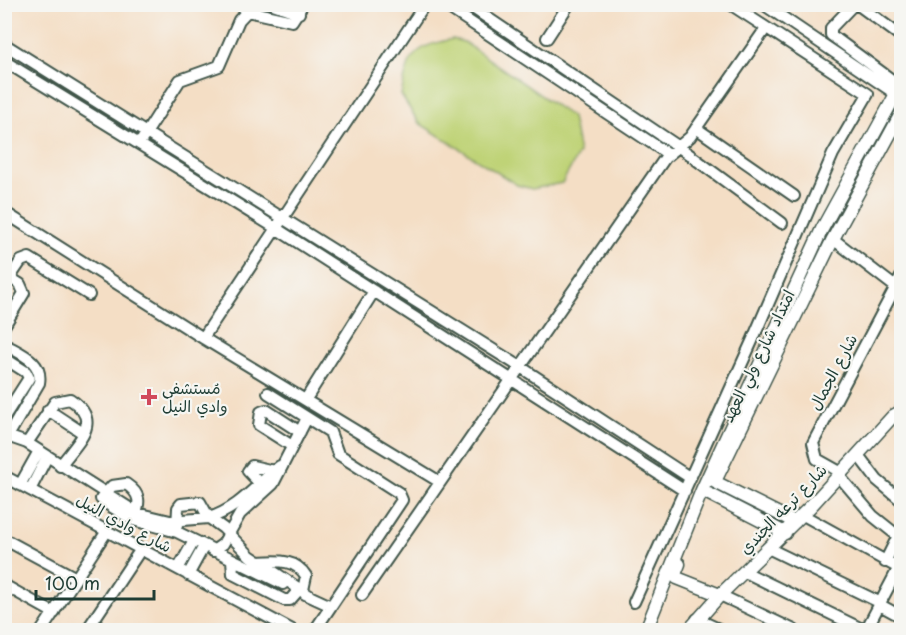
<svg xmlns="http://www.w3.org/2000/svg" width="906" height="635" font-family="'Playpen Sans','Playpen Sans Arabic',sans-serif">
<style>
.green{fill:#bfd377;stroke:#6f8856;stroke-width:1.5}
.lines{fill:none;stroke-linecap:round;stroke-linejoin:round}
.minor-casing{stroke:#3f554a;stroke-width:14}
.major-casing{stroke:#3f554a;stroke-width:15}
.minor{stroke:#fff;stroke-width:10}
.major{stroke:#fff;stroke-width:12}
.poi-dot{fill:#d1495b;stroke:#f6f6f2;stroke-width:2}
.labels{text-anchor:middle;stroke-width:4.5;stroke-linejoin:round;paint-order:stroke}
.street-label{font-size:16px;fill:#1f3d34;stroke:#f6f6f2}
.poi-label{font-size:16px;fill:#1f3d34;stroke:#f6f6f2;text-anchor:start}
</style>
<rect width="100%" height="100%" fill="#f6f6f2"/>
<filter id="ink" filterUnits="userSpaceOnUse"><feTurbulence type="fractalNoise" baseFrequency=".0167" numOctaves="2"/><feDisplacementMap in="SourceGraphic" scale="12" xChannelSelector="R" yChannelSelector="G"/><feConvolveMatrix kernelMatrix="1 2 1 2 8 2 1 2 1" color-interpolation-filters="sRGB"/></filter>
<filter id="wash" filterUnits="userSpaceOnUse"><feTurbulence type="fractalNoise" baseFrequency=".008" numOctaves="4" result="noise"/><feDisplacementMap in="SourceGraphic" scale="24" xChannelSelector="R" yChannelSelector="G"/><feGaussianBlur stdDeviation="1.35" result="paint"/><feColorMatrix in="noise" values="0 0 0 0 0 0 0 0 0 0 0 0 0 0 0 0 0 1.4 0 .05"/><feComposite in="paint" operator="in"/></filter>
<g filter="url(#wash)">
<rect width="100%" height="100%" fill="#f4dec5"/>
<path class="green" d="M453,39L464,42L572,117L579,153L562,183L532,189L517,185L419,123L401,95C409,56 411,47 453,39Z"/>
</g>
<g filter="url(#ink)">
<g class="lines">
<defs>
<path id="minor" d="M239,4L247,11L292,21L303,4
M273,4L299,13
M443,4L668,154
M467,4L679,147L782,223
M763,4L896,94
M854,4L831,28V35L900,86
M857,4L902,37
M547,38L569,4
M4,44L519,366L689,477
M4,61L274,227L685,491
M696,128L794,196
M143,138L180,80L219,66L239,20L254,4
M4,212L203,338L440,482
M833,239L902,292
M4,286L21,261L29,258L89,295
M4,326L24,293L20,284L10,278
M203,338L425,4
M4,344C21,354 43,361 39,383L8,436
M4,358L26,372L29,378L4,417
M268,393L330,432L338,454L399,493L402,500L315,630
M306,399L374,291
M48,410L83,433
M4,435L27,443L137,513L170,521L209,518L223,528L250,556L310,596
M27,443L55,402L70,399C104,422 78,441 60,466
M292,446L259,425L261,412L266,410L300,432
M858,455L877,480L902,501
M842,473L817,459L813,443L902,275
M4,476L292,630
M839,476L873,516L898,536
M20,485L39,451
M264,488L248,471L252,466L274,471
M30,490L47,457
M101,499L112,486L126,484C141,494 141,503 133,519
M104,502L133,520L177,532L283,584
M803,515L902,570
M177,526L178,508L181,504L200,502L209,518C240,508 255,486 280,466
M4,539L76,578
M770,549L881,603
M213,551L223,544L240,514L273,484L307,418
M232,560L233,574L284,600H290L298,591
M258,562C276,561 295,558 306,576L303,590
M885,562L901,530
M178,569L194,541
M745,572L864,630
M188,575L204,546
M4,585L54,613
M305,594L331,606
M362,595L665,158L690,137L766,28
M720,595L794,630
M634,602L753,339L833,154L868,94L730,4
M880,605L902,617
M697,619L721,630
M42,630L107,531
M87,630L141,549
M866,630L898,569"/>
<path id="major" d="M716,479L833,239L902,112
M715,482L795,522
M709,494L785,533
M679,564L675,574L677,578L720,595
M646,630L702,490L822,229L902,83
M689,630L720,595L810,507L893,416L902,411"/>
</defs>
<use href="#minor" class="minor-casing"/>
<use href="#major" class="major-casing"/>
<use href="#minor" class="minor"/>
<use href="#major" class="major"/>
</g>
</g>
<path class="poi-dot" d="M146 388h6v6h6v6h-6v6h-6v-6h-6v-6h6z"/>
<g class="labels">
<g class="street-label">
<text transform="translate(758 356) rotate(-64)" y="6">امتداد شارع ولي العهد</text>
<text transform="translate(833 372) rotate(-62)" y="6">شارع الجمال</text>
<text transform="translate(783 509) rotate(-46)" y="6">شارع ترعه الجندي</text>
<text transform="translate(124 523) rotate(28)" y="6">شارع وادي النيل</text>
</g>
<g class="poi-label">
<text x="162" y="394">مُستشفى<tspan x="162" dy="18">وادي النيل</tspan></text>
</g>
</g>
<rect width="906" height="635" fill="none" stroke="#f6f6f2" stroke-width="24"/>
<path d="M36 590v9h118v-9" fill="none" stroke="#1f3d34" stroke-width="3"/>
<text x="45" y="590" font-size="18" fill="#1f3d34" stroke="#f6f6f2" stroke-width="4.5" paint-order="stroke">100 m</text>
</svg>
